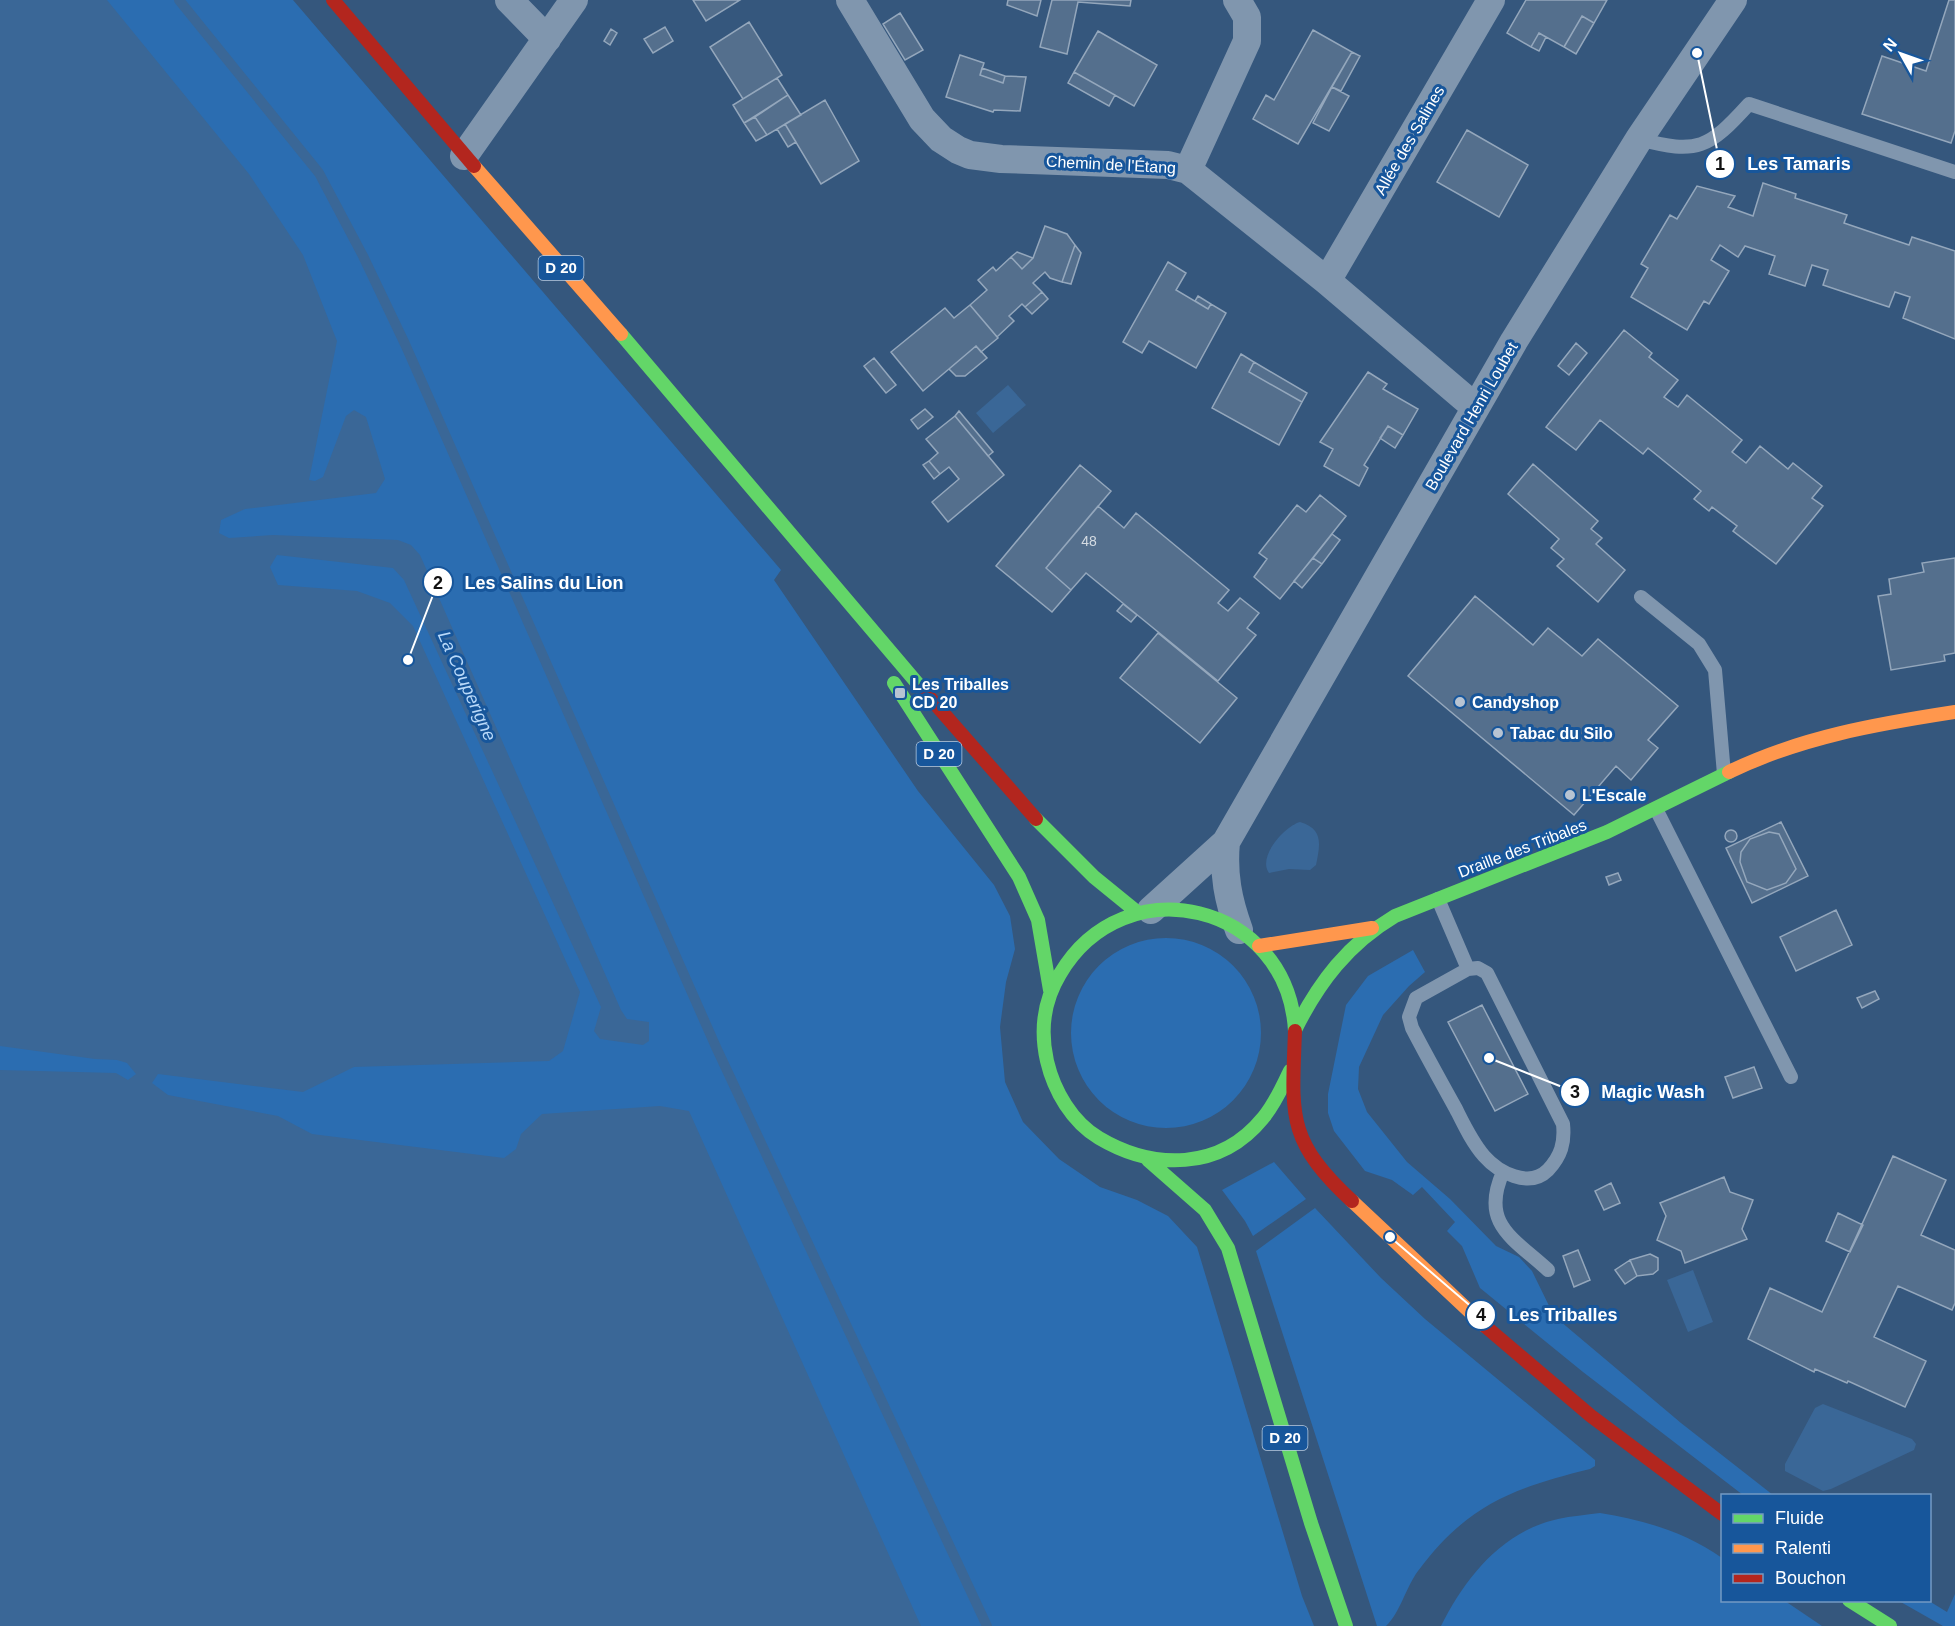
<svg xmlns="http://www.w3.org/2000/svg" width="1955" height="1626" font-family="Helvetica,sans-serif">
<style>
.green{fill:#2b6db1}
.water{fill:#3a6797}
.lines{fill:none;stroke-linecap:round;stroke-linejoin:round}
.stream{stroke:#3a6797;stroke-width:10}
.building{fill:#546f8d;stroke:#94a7bc;stroke-width:1.5;fill-rule:evenodd}
.lane{stroke:#8096ae;stroke-width:14}
.street{stroke:#8096ae;stroke-width:28}
.fast{stroke:#63d668;stroke-width:14}
.slow{stroke:#ff974d;stroke-width:14}
.jam{stroke:#b3261e;stroke-width:14}
.poi-dot{fill:#b8c4d2;stroke:#17569b;stroke-width:2}
.labels{text-anchor:middle;stroke-width:6;stroke-linejoin:round;paint-order:stroke}
.number-label{font-size:14px;fill:#d4dbe2}
.shield{fill:#17569b;stroke:#b9cce1;stroke-width:1.5}
.shield-label{font-size:15px;font-weight:bold;fill:#fff}
.street-label{font-size:16px;fill:#fff;stroke:#17569b}
.poi-label{font-size:16px;font-weight:bold;fill:#fff;stroke:#17569b;text-anchor:start}
.water-label{font-size:18px;font-style:italic;fill:#b9d9f9;stroke:#17569b}
.leader{fill:none;stroke:#fff;stroke-width:2}
.callout-dot{fill:#fff;stroke:#17569b;stroke-width:2}
.mark-label{font-size:18px;text-anchor:middle;font-weight:bold;fill:#111}
.callout-label{font-size:18px;text-anchor:middle;font-weight:bold;fill:#fff;stroke:#17569b;stroke-width:6;stroke-linejoin:round;paint-order:stroke}
</style>
<rect width="100%" height="100%" fill="#35577d"/>
<path class="green" d="M0,0H293L781,570L774,580L918,791L994,885L1010,916L1015,949L1006,982L1000,1027L1005,1082L1023,1122L1059,1159L1100,1187L1137,1200L1168,1216L1197,1247L1302,1596L1314,1626H0Z
M1071 1033a95 95 0 1 1 190 0a95 95 0 1 1-190 0Z
M1413,950L1425,972L1409,986L1383,1015L1359,1067L1358,1089L1367,1112L1407,1162L1450,1199L1496,1246L1519,1257L1532,1271L1554,1316L1681,1423L1773,1495H1743L1583,1372L1480,1288L1462,1246L1447,1231L1455,1222L1422,1187L1413,1195L1392,1180L1365,1171L1334,1131L1328,1113V1094L1346,1005L1368,976Z
M1274,1162L1306,1199L1253,1236L1245,1221L1222,1190Z
M1315,1208L1381,1278L1425,1319L1595,1460V1466L1590,1469C1513,1488 1467,1505 1418,1571C1406,1587 1400,1613 1386,1626H1377L1256,1251Z
M1600,1513C1644,1520 1685,1532 1722,1558V1600L1785,1601L1822,1626H1441C1465,1578 1502,1531 1558,1519C1571,1516 1586,1515 1600,1513Z
M1955,1594V1626H1943L1899,1601H1929L1947,1612Z"/>
<path class="water" d="M0,0H107L249,174L303,255L337,341L309,480L315,481L323,477L346,416L354,410L366,417L385,479L376,493L245,509L221,520L219,533L229,538L273,535L398,540L411,545L420,555L621,1010L627,1019L649,1022V1041L643,1045L600,1039L594,1031L601,1007L404,580L393,568L277,555L270,567L278,585L357,591L390,603L413,626L580,992L563,1051L549,1061L354,1067L303,1092L158,1074L152,1083L168,1095L278,1116L312,1134L504,1158L516,1149L521,1134L542,1114L660,1106L689,1111L921,1626H0V1070L116,1073L128,1080L136,1074L127,1063L117,1060L95,1059L0,1046Z
M1008,385L1026,405L993,433L976,413Z
M1300,822C1324,829 1320,845 1316,865L1310,870L1289,869L1269,873C1257,857 1285,826 1300,822Z
M1693,1270L1713,1322L1688,1332L1667,1280Z
M1823,1404L1912,1439L1916,1444L1914,1450L1831,1489L1823,1491L1785,1471V1464L1815,1408Z"/>
<g class="lines">
<path class="stream" d="M179,0L319,173L363,256L405,344L716,1047L987,1626"/>
</g>
<path class="building" d="M693,0H740L706,21Z
M1008,0H1041L1037,16L1007,5Z
M1052,0H1131L1130,6L1078,2L1067,54L1040,47Z
M1526,0H1607L1594,23L1582,16L1564,47L1539,33L1531,47L1507,33Z
M1949,0H1955V131L1951,143L1862,114L1882,56L1926,71Z
M900,13L923,50L905,60L883,24Z
M1582,16L1594,23L1576,54L1564,47Z
M749,22L782,75L743,99L710,47Z
M665,27L673,41L653,53L644,39Z
M611,29L617,33L610,45L604,41Z
M1313,30L1352,52L1298,144L1253,119L1266,95L1274,100Z
M1098,31L1157,65L1134,106L1074,72Z
M1539,33L1546,37L1539,51L1531,47Z
M1352,52L1360,56L1341,91L1332,87Z
M960,55L984,63L980,75L1003,83L1005,76L1026,77L1020,111L994,110L993,112L946,97Z
M982,68L1005,76L1003,83L980,75Z
M1074,72L1115,95L1109,106L1068,83Z
M777,78L788,95L744,123L733,105Z
M1332,87L1349,96L1329,131L1313,123Z
M788,95L801,115L767,135L755,117Z
M825,100L859,161L821,184L785,124Z
M755,117L767,135L756,141L744,123Z
M785,124L796,142L788,147L777,129Z
M1467,130L1528,165L1499,217L1437,182Z
M1763,183L1796,194L1795,198L1847,215L1844,223L1909,245L1912,237L1955,251V339L1903,318L1910,297L1895,292L1889,307L1823,285L1828,270L1812,265L1805,286L1769,274L1775,256L1745,246L1738,257L1720,245L1711,260L1729,271L1709,304L1704,301L1687,330L1631,297L1648,268L1641,264L1670,215L1677,219L1697,186L1735,196L1728,207L1753,216Z
M1045,226L1067,234L1075,245L1062,282L1050,278L1045,272L1033,283L1042,292L1025,307L1022,304L1009,316L1014,321L997,337L970,305L987,290L978,280L993,267L996,271L1011,257L1022,269L1033,258Z
M1075,245L1081,253L1071,284L1062,282Z
M1017,252L1033,258L1022,269L1011,257Z
M1168,262L1186,273L1176,290L1208,309L1211,304L1226,313L1196,368L1149,341L1142,353L1123,342Z
M1042,292L1048,299L1032,314L1025,307Z
M1198,296L1211,304L1208,309L1195,301Z
M970,305L998,338L981,352L976,346L923,391L891,352L945,308L954,318Z
M1624,330L1652,353L1649,357L1678,380L1664,397L1678,407L1687,395L1742,440L1732,452L1746,463L1760,446L1788,469L1793,463L1822,486L1812,498L1823,506L1776,564L1733,531L1737,526L1712,507L1709,511L1694,499L1701,491L1648,448L1643,454L1600,420L1576,450L1546,427Z
M1576,343L1587,353L1569,375L1558,366Z
M976,346L987,358L965,376H956L949,369Z
M1241,354L1254,362L1249,372L1302,402L1279,445L1212,408Z
M874,358L896,385L886,393L864,366Z
M1254,362L1307,393L1302,402L1249,372Z
M1368,372L1387,384L1383,389L1418,409L1403,435L1388,426L1364,465L1368,468L1359,486L1324,466L1333,449L1320,442Z
M925,409L933,417L918,429L911,420Z
M959,411L993,452L988,456L955,416Z
M955,416L1004,475L948,522L932,502L959,479L949,467L940,474L929,461L938,453L926,439Z
M1388,426L1403,435L1395,448L1380,438Z
M929,461L940,474L934,479L923,465Z
M1533,464L1598,521L1591,529L1602,538L1596,544L1625,570L1598,602L1557,566L1564,559L1551,548L1559,539L1508,494Z
M1080,465L1111,491L1046,568L1071,590L1052,612L996,566Z
M1320,495L1346,516L1280,599L1254,577L1267,559L1259,553L1297,505L1306,512Z
M1098,506L1124,528L1136,513L1229,590L1218,603L1228,611L1240,598L1259,613L1247,628L1256,635L1218,681L1086,573L1071,590L1046,568Z
M1332,534L1340,540L1322,564L1313,558Z
M1313,558L1322,564L1302,588L1294,581Z
M1955,558V653L1944,655L1945,661L1891,670L1878,596L1891,594L1889,579L1924,572L1922,563Z
M1475,596L1533,645L1548,628L1582,656L1598,639L1678,706L1648,740L1658,748L1631,780L1616,766L1574,815L1408,676Z
M1123,604L1137,615L1131,622L1117,611Z
M1158,633L1237,698L1200,743L1120,678Z
M1781,822L1808,876L1752,903L1726,848ZM1769,832L1779,834L1796,869L1786,883L1767,890L1747,882L1740,862L1741,852L1750,839Z
M1725 836a6 6 0 1 1 12 0a6 6 0 1 1-12 0Z
M1769,832L1779,834L1796,869L1786,883L1767,890L1747,882L1740,862L1741,852L1750,839Z
M1618,873L1621,880L1609,885L1606,877Z
M1836,910L1852,945L1796,971L1780,937Z
M1875,991L1879,999L1862,1008L1857,998Z
M1482,1005L1528,1094L1495,1111L1448,1022Z
M1754,1067L1762,1088L1733,1098L1725,1077Z
M1893,1156L1946,1180L1921,1235L1955,1250V1303L1952,1310L1898,1286L1874,1337L1926,1361L1905,1407L1848,1381L1847,1383L1815,1369L1814,1372L1748,1339L1770,1288L1822,1312Z
M1724,1177L1730,1192L1753,1200L1742,1229L1747,1239L1685,1263L1681,1251L1657,1240L1666,1216L1660,1203Z
M1611,1183L1620,1203L1604,1210L1595,1191Z
M1838,1213L1863,1225L1850,1252L1826,1241Z
M1578,1250L1590,1280L1574,1287L1563,1256Z
M1650,1254L1658,1258V1270L1653,1274L1637,1276L1630,1260Z
M1630,1260L1637,1276L1625,1284L1615,1270Z"/>
<g class="lines">
<path class="lane" d="M1639,139C1698,155 1709,148 1749,104L1955,172
M1641,597L1699,644L1715,670L1724,774
M1656,809L1791,1077
M1438,899L1468,969
M1478,968L1487,973L1563,1124C1565,1143 1561,1156 1548,1170C1529,1189 1498,1172 1484,1156C1472,1142 1464,1125 1456,1109C1441,1082 1426,1055 1412,1028L1409,1017L1416,998L1468,969Z
M1503,1172C1480,1224 1513,1238 1548,1270"/>
<path class="street" d="M509,0L547,39
M850,0L922,119L941,139L958,150L970,155L1001,159L1168,165L1188,170L1327,281L1475,407
M464,156L574,0
M1188,170L1247,41V17L1237,0
M1327,281L1491,0
M1226,842C1223,874 1228,900 1239,930
M1151,910L1226,842L1514,341L1639,139L1733,0"/>
<path class="fast" d="M621,334L923,690
M894,683L1019,877L1038,920L1050,990
M1036,819L1094,877L1137,912
M1295,1030C1319,982 1348,944 1395,916L1607,832L1729,772
M1290,1071C1282,1087 1275,1104 1263,1118C1220,1171 1153,1170 1099,1138C1072,1122 1054,1091 1047,1061C1040,1030 1043,1002 1060,974C1125,864 1288,903 1295,1031
M1148,1160L1205,1210L1228,1248L1311,1523L1346,1626
M1849,1600L1890,1626"/>
<path class="slow" d="M474,166L621,334
M1729,772C1801,737 1877,724 1955,712
M1259,946L1372,928
M1352,1201L1485,1326"/>
<path class="jam" d="M333,0L474,166
M923,690L1036,819
M1295,1031C1292,1115 1286,1140 1352,1201
M1485,1326L1591,1416L1722,1514"/>
</g>
<g class="poi-dot">
<rect x="894" y="687" width="12" height="12" rx="3"/>
<circle cx="1460" cy="702" r="6"/>
<circle cx="1498" cy="733" r="6"/>
<circle cx="1570" cy="795" r="6"/>
</g>
<g class="labels">
<g class="number-label">
<text x="1089" y="546">48</text>
</g>
<g class="shield">
<rect x="538.5" y="256" width="45" height="24" rx="4.5"/>
<rect x="916.5" y="742" width="45" height="24" rx="4.5"/>
<rect x="1262.5" y="1426" width="45" height="24" rx="4.5"/>
</g>
<g class="shield-label">
<text x="561" y="273">D 20</text>
<text x="939" y="759">D 20</text>
<text x="1285" y="1443">D 20</text>
</g>
<g class="street-label">
<text transform="translate(1409 140) rotate(-60)" y="6">Allée des Salines</text>
<text transform="translate(1111 164) rotate(3)" y="6">Chemin de l'Étang</text>
<text transform="translate(1471 416) rotate(-60)" y="6">Boulevard Henri Loubet</text>
<text transform="translate(1522 848) rotate(-21)" y="6">Draille des Tribales</text>
</g>
<g class="poi-label">
<text x="912" y="690">Les Triballes<tspan x="912" dy="18">CD 20</tspan></text>
<text x="1472" y="708">Candyshop</text>
<text x="1510" y="739">Tabac du Silo</text>
<text x="1582" y="801">L'Escale</text>
</g>
<g class="water-label">
<text transform="translate(467 686) rotate(66)" y="6">La Couperigne</text>
</g>
</g>
<path class="leader" d="M1697 53L1720 164M408 660L438 582M1489 1058L1575 1092M1390 1237L1481 1315"/>
<g class="callout-dot">
<circle cx="1697" cy="53" r="6"/>
<circle cx="408" cy="660" r="6"/>
<circle cx="1489" cy="1058" r="6"/>
<circle cx="1390" cy="1237" r="6"/>
<circle cx="1720" cy="164" r="15"/>
<circle cx="438" cy="582" r="15"/>
<circle cx="1575" cy="1092" r="15"/>
<circle cx="1481" cy="1315" r="15"/>
</g>
<g class="mark-label">
<text x="1720" y="170">1</text>
<text x="438" y="589">2</text>
<text x="1575" y="1098">3</text>
<text x="1481" y="1321">4</text>
</g>
<g class="callout-label">
<text x="1799" y="170">Les Tamaris</text>
<text x="544" y="589">Les Salins du Lion</text>
<text x="1653" y="1098">Magic Wash</text>
<text x="1563" y="1321">Les Triballes</text>
</g>
<rect x="1721" y="1494" width="210" height="108" fill="#17569b" stroke="#749ac3" stroke-width="1.5"/>
<rect x="1733" y="1514" width="30" height="9" fill="#63d668" stroke="#749ac3" stroke-width="1.5"/>
<text x="1775" y="1524" font-size="18" fill="#ffffff">Fluide</text>
<rect x="1733" y="1544" width="30" height="9" fill="#ff974d" stroke="#749ac3" stroke-width="1.5"/>
<text x="1775" y="1554" font-size="18" fill="#ffffff">Ralenti</text>
<rect x="1733" y="1574" width="30" height="9" fill="#b3261e" stroke="#749ac3" stroke-width="1.5"/>
<text x="1775" y="1584" font-size="18" fill="#ffffff">Bouchon</text>
<g transform="translate(1901 54) rotate(310)" stroke="#17569b" stroke-width="4.5" paint-order="stroke">
<path d="M0-4.5L10 22L0 15L-10 22Z" fill="#ffffff"/>
<text y="-9" font-size="16" font-weight="bold" text-anchor="middle" fill="#ffffff">N</text>
</g>
</svg>
